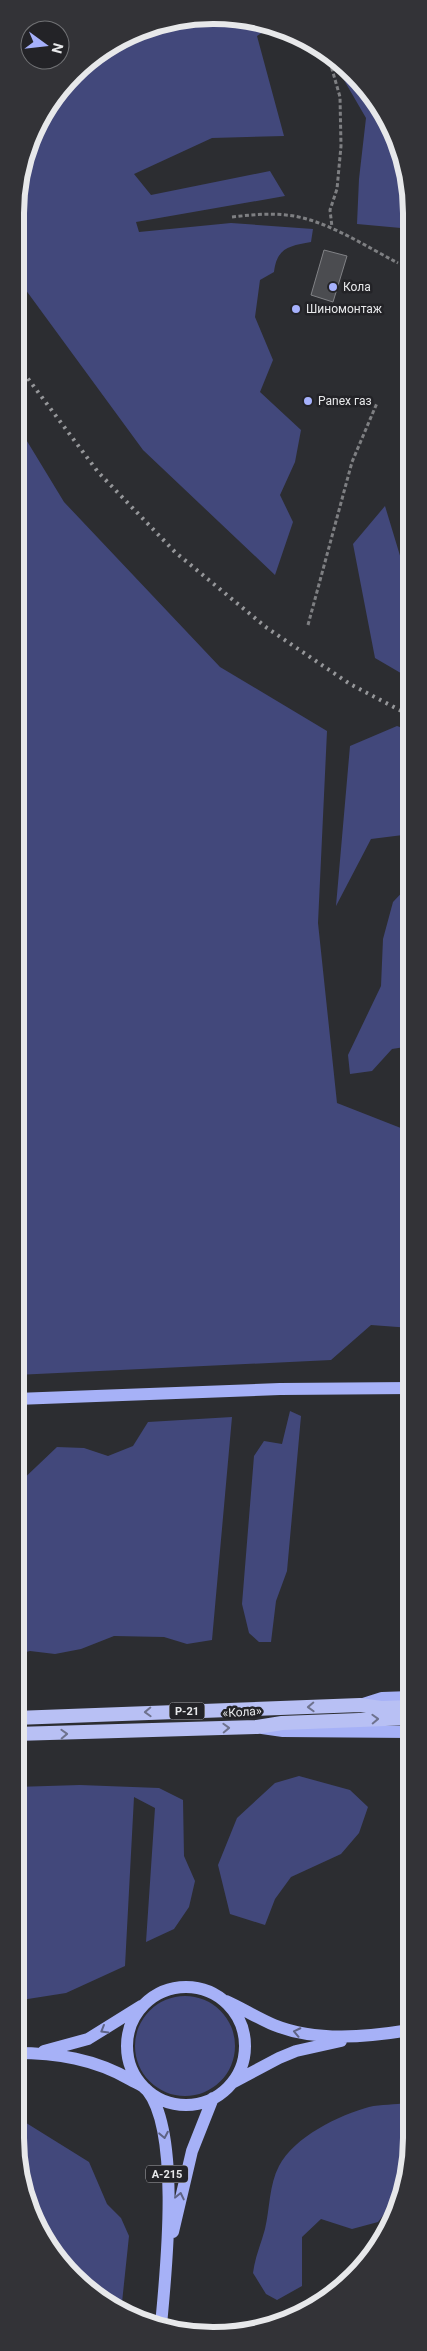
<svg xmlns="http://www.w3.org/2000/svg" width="427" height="2351" font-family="Roboto,sans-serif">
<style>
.green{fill:#42487b}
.building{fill:#4b4c50;stroke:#818286}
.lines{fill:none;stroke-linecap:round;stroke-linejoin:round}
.path{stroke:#7e7f82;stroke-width:3;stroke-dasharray:4 2.5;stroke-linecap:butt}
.primary{stroke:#a6b1f7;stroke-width:12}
.trunk{stroke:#b8c0f4;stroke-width:14}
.rail{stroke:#96979a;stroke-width:4;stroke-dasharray:2.5 5;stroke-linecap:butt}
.oneway{stroke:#6e728e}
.oneway2{stroke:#5e6385}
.poi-dot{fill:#a6b1fc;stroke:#232327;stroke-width:2}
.labels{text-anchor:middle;stroke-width:5;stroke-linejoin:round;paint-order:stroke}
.shield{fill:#232327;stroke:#acadb0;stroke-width:1}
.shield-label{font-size:11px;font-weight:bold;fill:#e7e8ea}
.poi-label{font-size:12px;fill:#e7e8ea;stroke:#232327;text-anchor:start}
.street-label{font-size:12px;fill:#e7e8ea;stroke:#232327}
.rim{fill:none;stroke:#e7e8ea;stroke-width:6}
</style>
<rect width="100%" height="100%" fill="#2c2d31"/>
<path class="green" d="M239,17L272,26L257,36L284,136L212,138L134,174L151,195L270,171L285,196L136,222L139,232L231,223L313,229L311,242C290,246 277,247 274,272L260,280L255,317L273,360L260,392L301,430L295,462L280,495L293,522L275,575L143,450L17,278V188L41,114L92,56L162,22Z
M330,56L354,73L392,126L412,200V229L357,224L359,179L366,118Z
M16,423L64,502L220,667L327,731L318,923L337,1103L411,1132V1328L371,1325L331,1360L16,1375Z
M385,506L411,592V679L375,658L353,544Z
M397,726L411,731V834L371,839L336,906L350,746Z
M411,883V1046L392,1049L372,1071L350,1074L348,1055L381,986L383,939L393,902Z
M290,1411L301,1416L287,1571L276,1601L271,1642H259L249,1633L242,1604L254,1456L264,1441L282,1444Z
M232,1417L212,1640L187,1644L164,1637L114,1636L81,1649L55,1654L30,1651L15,1655L16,1486L57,1447L84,1448L108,1456L133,1446L148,1422Z
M299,1776L350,1790L368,1807L359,1833L341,1854L291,1877L275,1899L265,1925L230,1914L218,1865L237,1818L275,1783Z
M80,1785L159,1788L183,1800L184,1856L195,1881L189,1907L174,1929L146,1942L155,1808L134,1797L125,1966L66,1993L15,2001V1787Z
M135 2046a50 50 0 1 1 100 0a50 50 0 1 1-100 0Z
M407,2103L410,2105V2163L402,2191L378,2222L352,2229L321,2219L302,2237V2286L277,2300L266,2294L253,2273C255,2257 261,2244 265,2229C270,2208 269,2185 279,2166C294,2137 339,2115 369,2107C381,2104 395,2105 407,2103Z
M15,2116L89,2162L107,2204L121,2218L129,2236L121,2312L73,2278L30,2213L15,2138Z"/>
<path class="building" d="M324,250L347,256L333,302L311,295Z"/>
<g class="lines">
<path class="path" d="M328,55L340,97L341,146L337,189L330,210L332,227
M232,217C250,215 268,213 286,215C323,218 365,246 398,263
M308,625L352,462L377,403"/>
<path class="primary" d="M16,1399L280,1389L411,1388
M360,1705L382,1698L411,1697
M262,1728L283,1731L411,1732
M127 2046a59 59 0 1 1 118 0a59 59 0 1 1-118 0Z
M226,2001C242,2008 257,2018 274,2025C316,2042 367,2037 410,2030
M44,2051L88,2039L141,2006
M15,2053C57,2053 95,2059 131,2080C136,2083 144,2086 147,2090C181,2132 166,2271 161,2325
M232,2083L279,2058L296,2051L341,2041
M173,2232L192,2151L213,2098"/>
<path class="trunk" d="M411,476L409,407L411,373
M15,1718L360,1705L381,1708L411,1707
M15,1734L257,1727L282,1723L411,1718"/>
<path class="rail" d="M17,359L26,376L98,472L175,552L267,628L350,684L411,716"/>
</g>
<defs><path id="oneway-chevron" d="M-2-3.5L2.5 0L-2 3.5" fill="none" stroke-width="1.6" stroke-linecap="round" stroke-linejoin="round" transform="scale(1.25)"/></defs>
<g class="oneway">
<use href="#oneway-chevron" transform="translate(311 1707) rotate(178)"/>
<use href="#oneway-chevron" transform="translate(148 1712) rotate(178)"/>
<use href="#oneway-chevron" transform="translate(375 1719) rotate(-2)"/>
<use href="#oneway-chevron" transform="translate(226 1728) rotate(-2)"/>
<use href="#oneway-chevron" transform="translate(64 1734) rotate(-2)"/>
</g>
<g class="oneway2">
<use href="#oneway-chevron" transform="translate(104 2030) rotate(150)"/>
<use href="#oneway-chevron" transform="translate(297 2032) rotate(-168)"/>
<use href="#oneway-chevron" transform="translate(164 2135) rotate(79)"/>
<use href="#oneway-chevron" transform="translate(180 2196) rotate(-78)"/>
</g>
<g class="poi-dot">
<circle cx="333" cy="287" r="5"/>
<circle cx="296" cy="309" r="5"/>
<circle cx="308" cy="401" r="5"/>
</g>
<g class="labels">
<g class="shield">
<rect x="169.5" y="1702.5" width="35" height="17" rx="4"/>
<rect x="146" y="2165.5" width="42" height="17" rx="4"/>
</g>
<g class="shield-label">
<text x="187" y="1715">Р-21</text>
<text x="167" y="2178">А-215</text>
</g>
<g class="poi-label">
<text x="343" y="291">Кола</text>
<text x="306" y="313">Шиномонтаж</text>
<text x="318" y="405">Panex газ</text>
</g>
<g class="street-label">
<text transform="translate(242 1712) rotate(-4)" y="4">«Кола»</text>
</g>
</g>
<path d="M0 0H427V2351H0ZM213 24H214A189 189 0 0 1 403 213V2138A189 189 0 0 1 214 2327H213A189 189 0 0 1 24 2138V213A189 189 0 0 1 213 24Z" fill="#333337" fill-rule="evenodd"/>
<path class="rim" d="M213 24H214A189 189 0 0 1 403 213V2138A189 189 0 0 1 214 2327H213A189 189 0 0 1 24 2138V213A189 189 0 0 1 213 24Z"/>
<g transform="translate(45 45) rotate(105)"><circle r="24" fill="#232327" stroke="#717275"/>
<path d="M0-4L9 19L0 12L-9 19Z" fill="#a6b1fc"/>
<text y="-8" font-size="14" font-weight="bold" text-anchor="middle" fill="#e7e8ea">N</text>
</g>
</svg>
